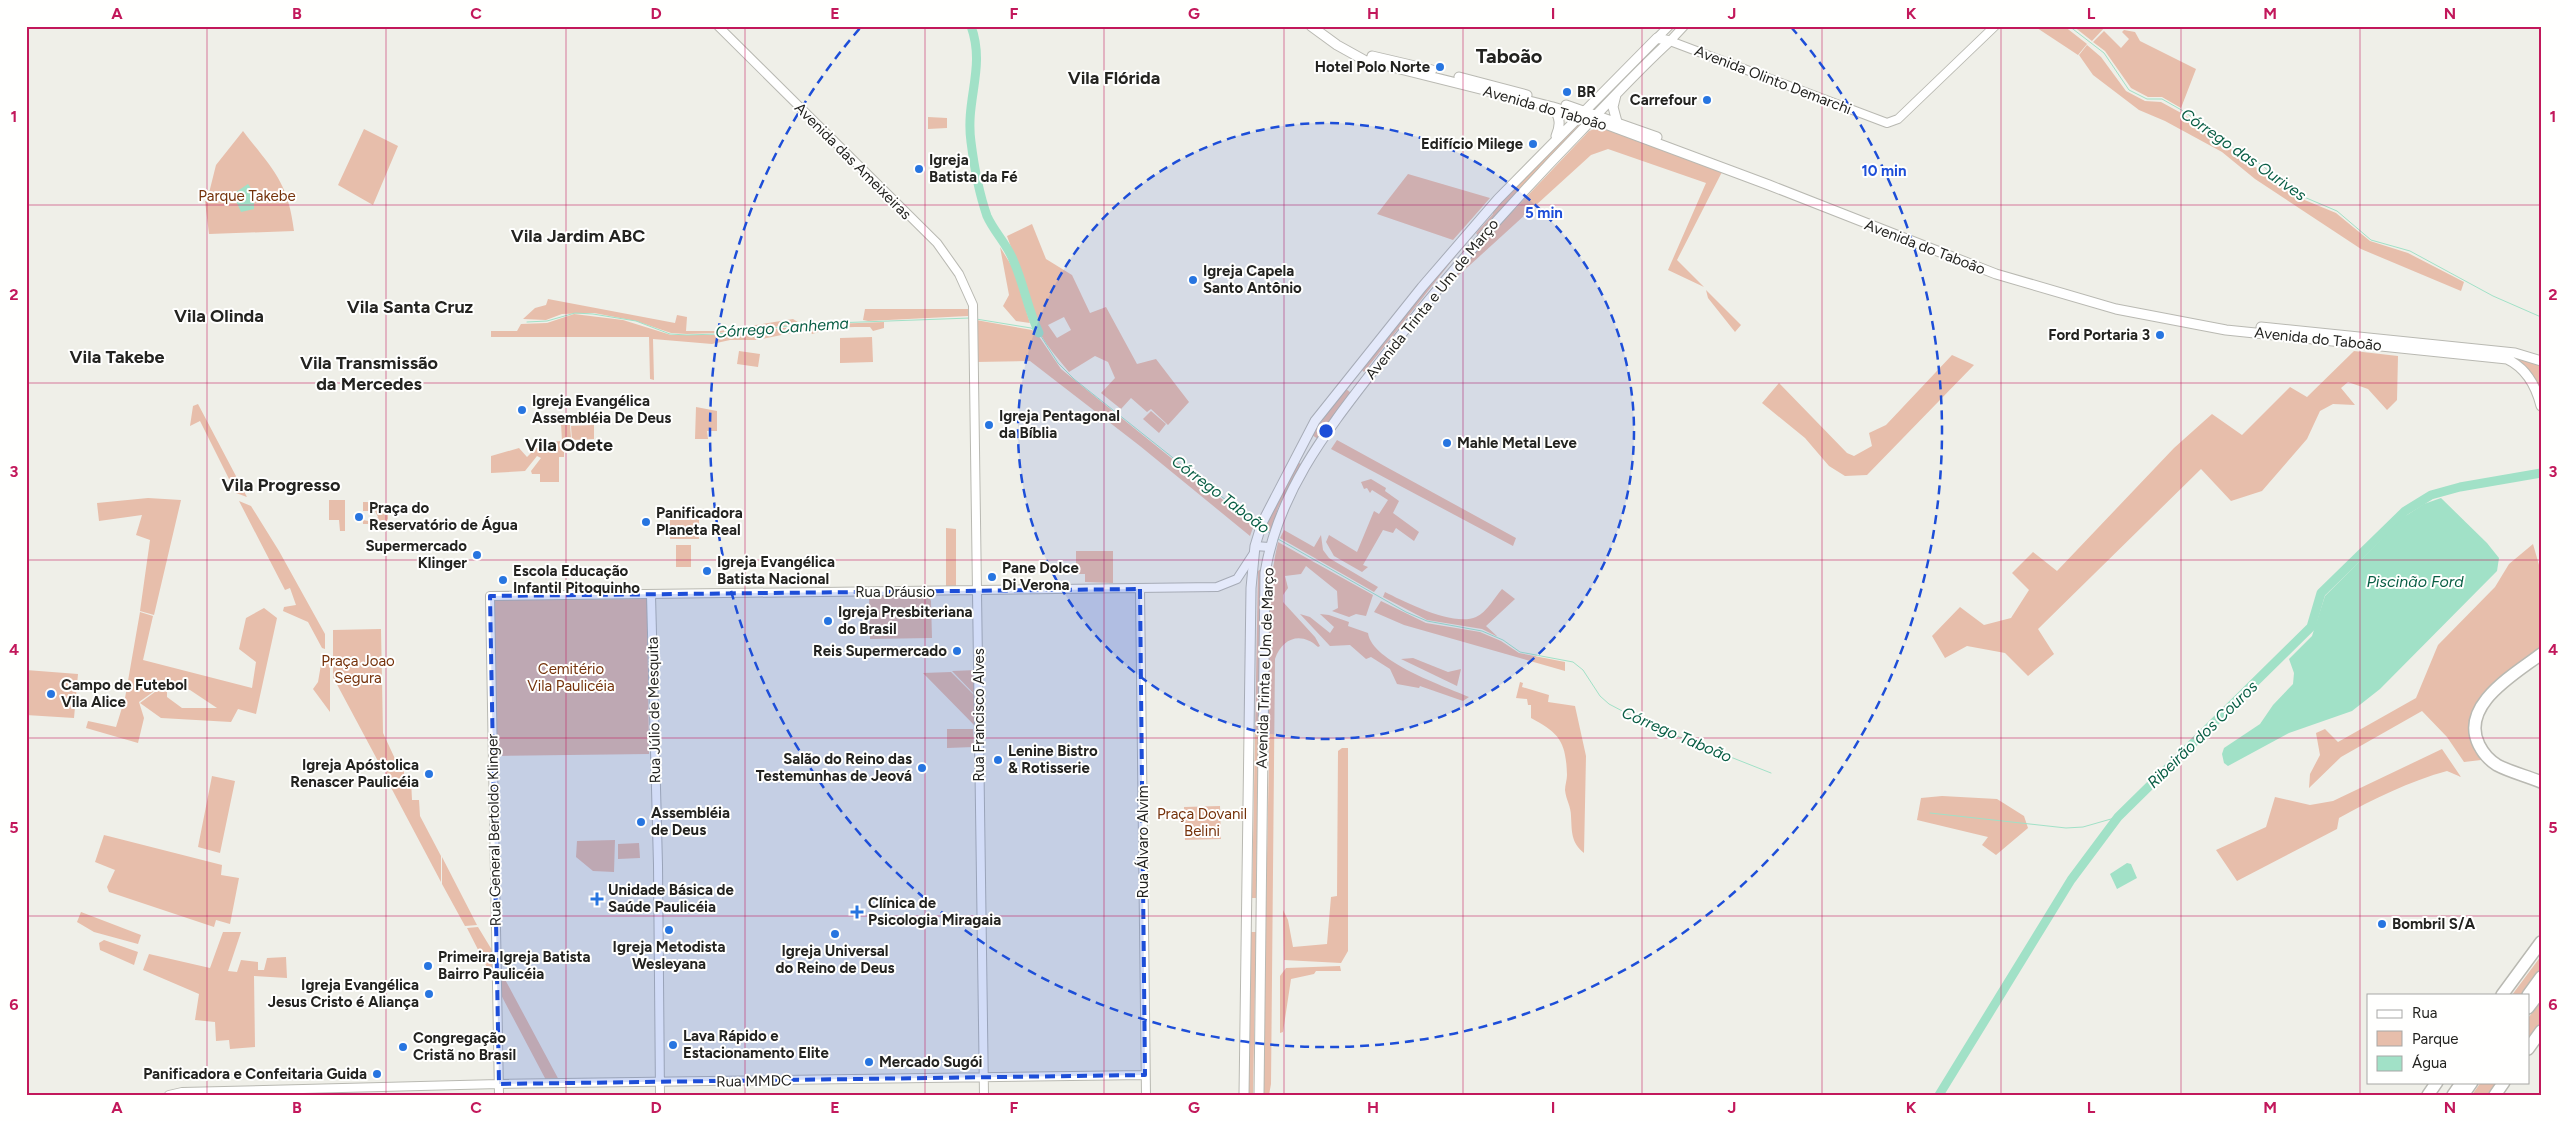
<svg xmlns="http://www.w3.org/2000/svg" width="2567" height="1121" font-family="Figtree,sans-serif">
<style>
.green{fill:#e7beab;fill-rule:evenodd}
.water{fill:#a1e1c7}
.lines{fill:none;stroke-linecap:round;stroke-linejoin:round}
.stream{stroke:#a1e1c7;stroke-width:1}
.river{stroke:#a1e1c7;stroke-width:9}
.minor-casing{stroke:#b9b9b2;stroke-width:10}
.major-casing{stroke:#b9b9b2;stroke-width:11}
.highway-casing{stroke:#b9b9b2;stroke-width:14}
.minor{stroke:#fff;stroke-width:8}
.major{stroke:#fff;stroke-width:9}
.highway{stroke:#fff;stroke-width:11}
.marked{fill:#1d4ed8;fill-opacity:0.2;stroke:#1d4ed8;stroke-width:4;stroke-dasharray:10 6;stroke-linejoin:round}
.grid{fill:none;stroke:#c2185b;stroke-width:1;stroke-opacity:0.55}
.ring{fill:none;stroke:#1d4ed8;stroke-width:2.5;stroke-dasharray:9 6}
.poi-dot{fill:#2775e0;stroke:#fffffe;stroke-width:2}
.labels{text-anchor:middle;stroke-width:4;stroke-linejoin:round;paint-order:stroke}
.poi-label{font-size:15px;font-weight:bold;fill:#232320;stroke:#fffffe;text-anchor:start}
.street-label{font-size:15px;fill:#232320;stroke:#fffffe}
.park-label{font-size:15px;fill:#75320b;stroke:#fffffe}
.water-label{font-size:16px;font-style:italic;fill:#095e45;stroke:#fffffe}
.quarter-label{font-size:18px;font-weight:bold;fill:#232320;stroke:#fffffe}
.district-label{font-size:20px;font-weight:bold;fill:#232320;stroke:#fffffe}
.centre{fill:#1d4ed8;stroke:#fffffe;stroke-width:2.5}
.ring-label{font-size:15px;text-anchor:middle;font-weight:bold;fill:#1d4ed8;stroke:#fffffe;stroke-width:4;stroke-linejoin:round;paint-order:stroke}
.neatline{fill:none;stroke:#c2185b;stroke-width:2}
.grid-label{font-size:16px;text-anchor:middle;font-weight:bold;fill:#c2185b}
</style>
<rect width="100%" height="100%" fill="#efefe8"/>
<path class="green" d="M2034,26H2064L2087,44L2078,55Z
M2073,26H2106L2092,41Z
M2124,30L2135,32L2140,41L2196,69L2181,108L2162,97H2148L2131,88L2105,51L2093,42L2104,31L2121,48L2129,39L2122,32Z
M2087,45L2101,57L2126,91L2145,101L2161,102L2183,114L2295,196L2336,213L2370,241L2408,253L2464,282L2461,291L2361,249L2255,179L2222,152L2165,121L2139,110L2093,75L2079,55Z
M928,117L947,118V128L928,129Z
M1578,124L1582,125L1478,236L1476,233L1493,214V209Z
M1600,127L1722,172L1677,260L1704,287L1668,270L1706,183L1608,149L1591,155L1448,285L1476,250L1589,131Z
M364,129L398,146L373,205L338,185Z
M243,131C272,169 288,181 294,231L209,234L205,201H207L216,165Z
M1408,174L1490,198L1453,240L1377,214Z
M1032,224L1046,259L1072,275L1090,313L1106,307L1137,364L1156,359L1189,402L1168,425L1151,409L1147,412L1131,398L1121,409L1101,393L1115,378L1108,362L1095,356L1069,372C1055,354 1035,335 1034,312L1007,236ZM1064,317L1071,330L1057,338L1048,325Z
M1000,247L1013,268L1030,323L1016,321L1003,306L1009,295Z
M1454,250L1458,253L1364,372L1361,369Z
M1706,290L1741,325L1735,332L1708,298Z
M548,299L675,323L677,315L687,317L686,331H720L793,319L801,324L718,333L687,334L671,333L636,321L594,313L562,314L546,320L523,319L535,308L546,305Z
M865,309H968V316L868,321L863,320Z
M574,314L623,320L671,335H719L802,326L806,330L757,340H730L712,344L653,339L654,380L650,379L649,337H491V331H517L521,324L547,323Z
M976,320L1032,330L1038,335L1061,369L1254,525L1250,536L1140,446L1030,361L975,362Z
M884,322V328L873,331L870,327C849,327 832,327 812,334L807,325Z
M872,337L873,362L840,363V338Z
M739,351L760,354L758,367L737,364Z
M2354,351L2398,356L2397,400L2387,410L2368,389L2348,382L2341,388L2355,405L2333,404L2320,411L2307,439L2262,491L2231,501L2201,469L2038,629L2054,654L2028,676L2005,653L1967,646L1945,658L1932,636L1960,607L1984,625L2011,618L2029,590L2012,573L2033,552L2057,571L2174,448L2212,414L2242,435L2290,387L2307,397Z
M2506,354L2541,364V388L2538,391Z
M1952,355L1974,365L1867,475L1845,476L1829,466L1805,438L1762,403L1779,383L1847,453L1854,456L1872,446L1869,433L1886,425Z
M1345,388L1351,393L1318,439L1312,435Z
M198,404L247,497L236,493L200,421L190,426L193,406Z
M696,407L717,411V431H707L708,439H695Z
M1151,411L1166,424L1159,433L1143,419Z
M561,424L570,425L571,438H564V457H559V482H540V474H532L531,471L541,458L537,456L525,471L491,473V456L519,448L527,457L531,453V448H538V451H548L547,442L562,441Z
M594,425V439L572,440L571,426Z
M1337,440L1516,538L1513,546L1331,449Z
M1297,462L1301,464L1278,508L1271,532L1264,528Z
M1371,479L1386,488L1385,491L1399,501L1393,513L1419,532L1414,541L1396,528L1393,533L1383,530L1363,565L1368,567L1362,572L1334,556L1326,542L1329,535L1357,552L1374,511L1379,514L1388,500L1372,490L1370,493L1367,488L1364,489L1361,482Z
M148,498L181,500L154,615L140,611L150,540L136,535L142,515L99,521L97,503Z
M345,500V531H340L339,520H329V500Z
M239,501L251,506L279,551L325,634V649L322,648L308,622L283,611L284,607L296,605L290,588L285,590Z
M363,502C375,502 389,503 388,519L380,529L369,531L368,524H363V520L374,522L378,517L375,511H363Z
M670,516H699V539H670Z
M946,528L956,529V588H946Z
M1284,530L1314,547L1321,535L1323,550L1329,558L1378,587L1374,592L1280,538Z
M1278,542L1373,595L1366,616L1356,614L1349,617L1332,611L1338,608L1337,591L1306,566L1301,574L1285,576L1288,588L1283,595V602L1315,637L1320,646L1318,647C1301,631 1282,638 1275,659L1271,1084L1269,1095H1263C1264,981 1267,867 1269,754C1270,684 1262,612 1278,542Z
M2533,544L2541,572V649L2479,700L2472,721L2471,734L2481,760L2464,762L2447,737L2422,711L2341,757L2309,788L2310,774L2320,755L2316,733L2325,729L2338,742L2416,698L2438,645L2495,587L2509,564Z
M676,545H691V567H676Z
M1076,551H1113V583L1085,582V574H1076Z
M1262,568L1256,898H1252L1258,571Z
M1502,589L1515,599L1486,626L1498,637L1482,629L1427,620L1383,597L1385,592C1405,602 1454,627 1476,617C1487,612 1495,597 1502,589Z
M922,593L928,595L931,601L932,638L870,639L869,594Z
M647,599L649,754L496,756L494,600Z
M1381,601L1426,623L1480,632L1501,641L1519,653L1565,662V671L1404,625L1374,612Z
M264,608L277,618L256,714L238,709L231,722L161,718L140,703L167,683V697L182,708H217L190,690L167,682L139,702L144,718L138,743L86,728L88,721L116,727L125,698L140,612L153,616L143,660L252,688L256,662L239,649L246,618Z
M1300,614L1310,617L1330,633L1334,627L1320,614L1329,615L1349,622L1348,626L1368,633C1372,662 1444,686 1469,697L1463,701L1420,686L1419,688L1397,684L1390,669L1371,657L1366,659L1350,645L1330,646Z
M381,629L383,733L397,763H379L333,677V630Z
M1413,658L1448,672L1461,669L1457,686L1401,659Z
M322,659L330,661V712L313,689L318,682Z
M26,670L78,674L74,718L26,715Z
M977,670V697L952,671Z
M951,672L976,697L977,728L923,673Z
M1520,682L1523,683L1522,687L1549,695L1548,702L1575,706L1586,756L1584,853C1571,842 1572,833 1571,816C1571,806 1566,800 1565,790C1565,785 1567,780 1567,775C1566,741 1559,733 1531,718V705H1528L1527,699L1516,698Z
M947,729H973L974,747L947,748Z
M1342,748H1348V951L1341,963L1284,960L1283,910L1288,920L1293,947L1327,944L1331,897L1337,896L1338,751Z
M2442,749L2461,777L2447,771C2410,781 2373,799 2339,818L2337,829L2237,881L2216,850L2266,827L2275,797L2310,805L2333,801Z
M404,767V780H411L412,800H419L420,816L441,856V882L387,780L386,768Z
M212,776L235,781L220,853L198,847Z
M1942,796L1997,799L2024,816L2028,828L1996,855L1982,845L1988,837L1917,820L1921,798Z
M1220,806L1221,839L1185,840L1184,807Z
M104,835L222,865L221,875L239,878L230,924L216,920L214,927L109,892L107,887L115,870L95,862Z
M615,840L614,872L593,871L576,857L577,841Z
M639,843L640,858L618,859V844Z
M442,857L477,925L465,926L442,884Z
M81,912L141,935L138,944L94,932L77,922Z
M478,927L495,955V983L467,928Z
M223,932H241L228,971L237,972L241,960L258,962V970H264L267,958L286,957L287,978L254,976L255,1047L230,1049L229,1040L216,1041L215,1022L195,1020L199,994L143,970L149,954L210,968Z
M1250,932H1256L1253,1095H1247Z
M104,940L138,952L134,965L100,950L99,943Z
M2541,956V970L2522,995H2512Z
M1340,966L1341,971H1316L1314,974L1291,979L1283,1032L1280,1033V976L1286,968Z
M500,970L560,1082H547L500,993Z
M2541,1002V1028L2528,1043V1018Z
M2481,1082H2499L2489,1095H2472Z"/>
<path class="water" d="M248,184L254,193V209L241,212L233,194Z
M2441,498L2487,543L2499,558L2497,571L2380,689L2352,711L2289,733L2228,766L2224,763L2222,754L2224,748L2260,724L2273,705L2293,684L2294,673L2289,659L2312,636L2325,596L2404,517L2424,504Z
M2127,863L2131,864L2137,878L2117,889L2110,874Z"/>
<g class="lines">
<path class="stream" d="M2069,26L2104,53L2129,90L2147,99H2162L2185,112L2223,141L2259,163L2297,194L2337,211L2371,240L2410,251L2493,296L2541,317
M976,319L1031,328L1039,333L1058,363L1074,379L1256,524
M527,322L547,321L575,313L593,314L636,321L670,334L687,335L718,334L807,324L970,318
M1264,529L1271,534
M1278,539L1406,612L1427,621L1482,631L1503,640L1520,652L1573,662L1583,670L1600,696L1609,704L1647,724L1771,773
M1930,813L2066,828L2083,827L2118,817"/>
<path class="river" d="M971,26C986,68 965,99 971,142C974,166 979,193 987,216C994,232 1008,245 1014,262C1024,285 1028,310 1039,333
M1939,1095L2071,880L2118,817L2311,627L2321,593L2405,511L2431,495L2460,487L2541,473"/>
<defs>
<path id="minor" d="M718,26L937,243L959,274L973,305L984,1095
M1684,26L1670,41L1887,123L1898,119L1995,26
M1657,38L1669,26
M1255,546L1269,547
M1140,589L1146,1095
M651,595L658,865L660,1095
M169,1095L182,1092L499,1084L1145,1075
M499,1095L490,596L1217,587L1237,579L1254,553"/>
<path id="major" d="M1311,26L1337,45L1364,60L1553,107L1592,119L1769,185L1996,274L2116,309L2226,330L2507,359C2526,368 2536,386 2541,406
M1372,56L1432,70
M1459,77L1527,95
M1616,95L1613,107L1617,122
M1566,105L1657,137
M1553,107C1560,117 1561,125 1556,136
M2261,327L2515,353L2541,361
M1244,1095L1251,588L1255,546L1262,523L1315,421L1422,287L1498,199L1657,38L1670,41
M1259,1095L1265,573C1279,486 1334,422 1386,354C1446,276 1511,203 1580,132C1609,102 1638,70 1670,41"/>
<path id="highway" d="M2541,654C2515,674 2459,705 2479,745C2483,753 2489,760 2497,765C2510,772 2527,776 2541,782
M2502,995L2541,942
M2528,995L2541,977
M2528,1008L2541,991
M2528,1049L2541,1031
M2428,1095L2437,1082
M2453,1095L2462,1082
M2463,1095L2472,1082
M2495,1095L2504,1082"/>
</defs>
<use href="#minor" class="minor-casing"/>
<use href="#major" class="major-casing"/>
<use href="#highway" class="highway-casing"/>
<use href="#minor" class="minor"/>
<use href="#major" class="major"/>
<use href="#highway" class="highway"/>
</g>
<path class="marked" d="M1140,589L1145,1075L499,1084L490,596Z"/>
<path class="grid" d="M207,26V1095M386,26V1095M566,26V1095M745,26V1095M925,26V1095M1104,26V1095M1284,26V1095M1463,26V1095M1642,26V1095M1822,26V1095M2001,26V1095M2181,26V1095M2360,26V1095M26,205H2541M26,383H2541M26,560H2541M26,738H2541M26,916H2541"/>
<circle cx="1326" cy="431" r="308" fill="#1d4ed8" fill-opacity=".12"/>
<g class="ring">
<circle cx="1326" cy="431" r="308"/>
<path d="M1791 27A616 616 0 1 1 861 27"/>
</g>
<g class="poi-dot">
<circle cx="1440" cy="67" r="5"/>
<circle cx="1567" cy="92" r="5"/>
<circle cx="1707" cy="100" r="5"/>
<circle cx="1533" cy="144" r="5"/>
<circle cx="919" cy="169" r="5"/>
<circle cx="1193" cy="280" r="5"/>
<circle cx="2160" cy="335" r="5"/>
<circle cx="522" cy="410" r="5"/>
<circle cx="989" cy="425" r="5"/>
<circle cx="1447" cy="443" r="5"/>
<circle cx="359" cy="517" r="5"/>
<circle cx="646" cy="522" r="5"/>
<circle cx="477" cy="555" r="5"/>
<circle cx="707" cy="571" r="5"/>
<circle cx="992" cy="577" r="5"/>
<circle cx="503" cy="580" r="5"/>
<circle cx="828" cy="621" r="5"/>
<circle cx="957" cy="651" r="5"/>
<circle cx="51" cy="694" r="5"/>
<circle cx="998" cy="760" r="5"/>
<circle cx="922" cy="768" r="5"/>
<circle cx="429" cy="774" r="5"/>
<circle cx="641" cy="822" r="5"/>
<path d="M594.5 891.5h5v5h5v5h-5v5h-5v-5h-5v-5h5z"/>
<path d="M854.5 904.5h5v5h5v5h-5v5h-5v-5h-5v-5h5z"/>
<circle cx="2382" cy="924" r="5"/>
<circle cx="669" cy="930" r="5"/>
<circle cx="835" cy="934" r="5"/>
<circle cx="428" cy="966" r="5"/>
<circle cx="429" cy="994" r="5"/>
<circle cx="673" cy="1045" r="5"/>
<circle cx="403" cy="1047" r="5"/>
<circle cx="869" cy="1062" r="5"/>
<circle cx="377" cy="1074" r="5"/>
</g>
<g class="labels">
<g class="poi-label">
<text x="1430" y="72" text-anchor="end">Hotel Polo Norte</text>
<text x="1577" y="97">BR</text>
<text x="1697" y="105" text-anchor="end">Carrefour</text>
<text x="1523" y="149" text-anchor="end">Edifício Milege</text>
<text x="929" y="165">Igreja<tspan x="929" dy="17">Batista da Fé</tspan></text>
<text x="1203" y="276">Igreja Capela<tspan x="1203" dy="17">Santo Antônio</tspan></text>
<text x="2150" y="340" text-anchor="end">Ford Portaria 3</text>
<text x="532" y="406">Igreja Evangélica<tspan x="532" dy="17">Assembléia De Deus</tspan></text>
<text x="999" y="421">Igreja Pentagonal<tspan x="999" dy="17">da Bíblia</tspan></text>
<text x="1457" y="448">Mahle Metal Leve</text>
<text x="369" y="513">Praça do<tspan x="369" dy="17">Reservatório de Água</tspan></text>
<text x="656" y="518">Panificadora<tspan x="656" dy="17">Planeta Real</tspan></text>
<text x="467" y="551" text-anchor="end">Supermercado<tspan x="467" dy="17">Klinger</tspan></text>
<text x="717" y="567">Igreja Evangélica<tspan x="717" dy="17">Batista Nacional</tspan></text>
<text x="1002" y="573">Pane Dolce<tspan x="1002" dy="17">Di Verona</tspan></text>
<text x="513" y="576">Escola Educação<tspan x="513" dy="17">Infantil Pitoquinho</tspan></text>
<text x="838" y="617">Igreja Presbiteriana<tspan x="838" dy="17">do Brasil</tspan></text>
<text x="947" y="656" text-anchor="end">Reis Supermercado</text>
<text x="61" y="690">Campo de Futebol<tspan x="61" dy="17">Vila Alice</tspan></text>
<text x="1008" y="756">Lenine Bistro<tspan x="1008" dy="17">&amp; Rotisserie</tspan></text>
<text x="912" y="764" text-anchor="end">Salão do Reino das<tspan x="912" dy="17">Testemunhas de Jeová</tspan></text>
<text x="419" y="770" text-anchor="end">Igreja Apóstolica<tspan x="419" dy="17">Renascer Paulicéia</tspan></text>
<text x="651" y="818">Assembléia<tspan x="651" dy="17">de Deus</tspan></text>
<text x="608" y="895">Unidade Básica de<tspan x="608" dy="17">Saúde Paulicéia</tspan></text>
<text x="868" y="908">Clínica de<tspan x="868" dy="17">Psicologia Miragaia</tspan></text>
<text x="2392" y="929">Bombril S/A</text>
<text x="669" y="952" text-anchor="middle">Igreja Metodista<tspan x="669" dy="17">Wesleyana</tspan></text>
<text x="835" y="956" text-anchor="middle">Igreja Universal<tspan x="835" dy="17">do Reino de Deus</tspan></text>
<text x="438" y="962">Primeira Igreja Batista<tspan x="438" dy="17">Bairro Paulicéia</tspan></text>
<text x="419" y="990" text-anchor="end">Igreja Evangélica<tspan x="419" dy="17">Jesus Cristo é Aliança</tspan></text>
<text x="683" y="1041">Lava Rápido e<tspan x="683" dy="17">Estacionamento Elite</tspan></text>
<text x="413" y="1043">Congregação<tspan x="413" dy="17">Cristã no Brasil</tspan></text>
<text x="879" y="1067">Mercado Sugói</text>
<text x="367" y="1079" text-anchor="end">Panificadora e Confeitaria Guida</text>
</g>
<g class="street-label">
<text transform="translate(1773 80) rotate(21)" y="5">Avenida Olinto Demarchi</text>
<text transform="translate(1545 108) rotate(16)" y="5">Avenida do Taboão</text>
<text transform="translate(853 161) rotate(45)" y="5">Avenida das Ameixeiras</text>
<text transform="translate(1925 247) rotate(21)" y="5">Avenida do Taboão</text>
<text transform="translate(1432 299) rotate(-51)" y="5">Avenida Trinta e Um de Março</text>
<text transform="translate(2318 339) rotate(6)" y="5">Avenida do Taboão</text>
<text x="895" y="597">Rua Dráusio</text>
<text transform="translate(1265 668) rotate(-88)" y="5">Avenida Trinta e Um de Março</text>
<text transform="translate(654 710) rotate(-91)" y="5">Rua Júlio de Mesquita</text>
<text transform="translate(979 715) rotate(-90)" y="5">Rua Francisco Alves</text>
<text transform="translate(494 830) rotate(-91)" y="5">Rua General Bertoldo Klinger</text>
<text transform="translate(1143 842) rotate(-90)" y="5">Rua Álvaro Alvim</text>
<text transform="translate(754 1081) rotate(-1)" y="5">Rua MMDC</text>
</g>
<g class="park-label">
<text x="247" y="201">Parque Takebe</text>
<text x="358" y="666">Praça Joao<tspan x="358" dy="17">Segura</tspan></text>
<text x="571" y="674">Cemitério<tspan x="571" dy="17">Vila Paulicéia</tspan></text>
<text x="1202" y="819">Praça Dovanil<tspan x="1202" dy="17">Belini</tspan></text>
</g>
<g class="water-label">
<text transform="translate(2244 154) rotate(35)" y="6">Córrego das Ourives</text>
<text transform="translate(782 327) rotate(-4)" y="6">Córrego Canhema</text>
<text transform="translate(1221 494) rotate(37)" y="6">Córrego Taboão</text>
<text x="2415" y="587">Piscinão Ford</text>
<text transform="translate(1677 734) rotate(23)" y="6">Córrego Taboão</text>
<text transform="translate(2202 734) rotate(-44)" y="6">Ribeirão dos Couros</text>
</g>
<g class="quarter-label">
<text x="1114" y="84">Vila Flórida</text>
<text x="578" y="242">Vila Jardim ABC</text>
<text x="410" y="313">Vila Santa Cruz</text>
<text x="219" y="322">Vila Olinda</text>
<text x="117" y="363">Vila Takebe</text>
<text x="369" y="369">Vila Transmissão<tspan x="369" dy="21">da Mercedes</tspan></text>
<text x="569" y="451">Vila Odete</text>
<text x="281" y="491">Vila Progresso</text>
</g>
<g class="district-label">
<text x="1509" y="63">Taboão</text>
</g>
</g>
<circle cx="1326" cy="431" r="8" class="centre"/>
<g class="ring-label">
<text x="1884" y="176">10 min</text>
<text x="1544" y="218">5 min</text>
</g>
<rect width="2567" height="1121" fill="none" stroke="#fffffe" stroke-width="55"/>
<rect x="2367" y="994" width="162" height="90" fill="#fffffe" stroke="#a7a7a5"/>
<rect x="2377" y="1010" width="25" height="8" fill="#ffffff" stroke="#a7a7a5"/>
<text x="2412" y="1018" font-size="15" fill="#232320">Rua</text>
<rect x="2377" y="1031" width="25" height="15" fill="#e7beab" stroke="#a7a7a5"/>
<text x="2412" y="1044" font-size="15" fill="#232320">Parque</text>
<rect x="2377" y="1056" width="25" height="15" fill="#a1e1c7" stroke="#a7a7a5"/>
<text x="2412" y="1068" font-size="15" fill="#232320">Água</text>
<rect x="28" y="28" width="2512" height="1066" class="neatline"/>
<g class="grid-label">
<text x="117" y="19">A</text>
<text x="297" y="19">B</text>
<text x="476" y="19">C</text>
<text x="656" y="19">D</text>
<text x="835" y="19">E</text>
<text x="1014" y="19">F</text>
<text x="1194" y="19">G</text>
<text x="1373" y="19">H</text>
<text x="1553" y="19">I</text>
<text x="1732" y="19">J</text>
<text x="1911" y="19">K</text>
<text x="2091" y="19">L</text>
<text x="2270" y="19">M</text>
<text x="2450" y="19">N</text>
<text x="14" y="122">1</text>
<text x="2553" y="122">1</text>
<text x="14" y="300">2</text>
<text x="2553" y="300">2</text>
<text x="14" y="477">3</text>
<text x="2553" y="477">3</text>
<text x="14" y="655">4</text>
<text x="2553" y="655">4</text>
<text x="14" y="833">5</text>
<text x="2553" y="833">5</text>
<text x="14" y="1010">6</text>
<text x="2553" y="1010">6</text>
<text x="117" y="1113">A</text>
<text x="297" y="1113">B</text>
<text x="476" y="1113">C</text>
<text x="656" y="1113">D</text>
<text x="835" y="1113">E</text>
<text x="1014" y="1113">F</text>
<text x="1194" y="1113">G</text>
<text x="1373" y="1113">H</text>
<text x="1553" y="1113">I</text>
<text x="1732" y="1113">J</text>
<text x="1911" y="1113">K</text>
<text x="2091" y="1113">L</text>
<text x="2270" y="1113">M</text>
<text x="2450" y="1113">N</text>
</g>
</svg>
